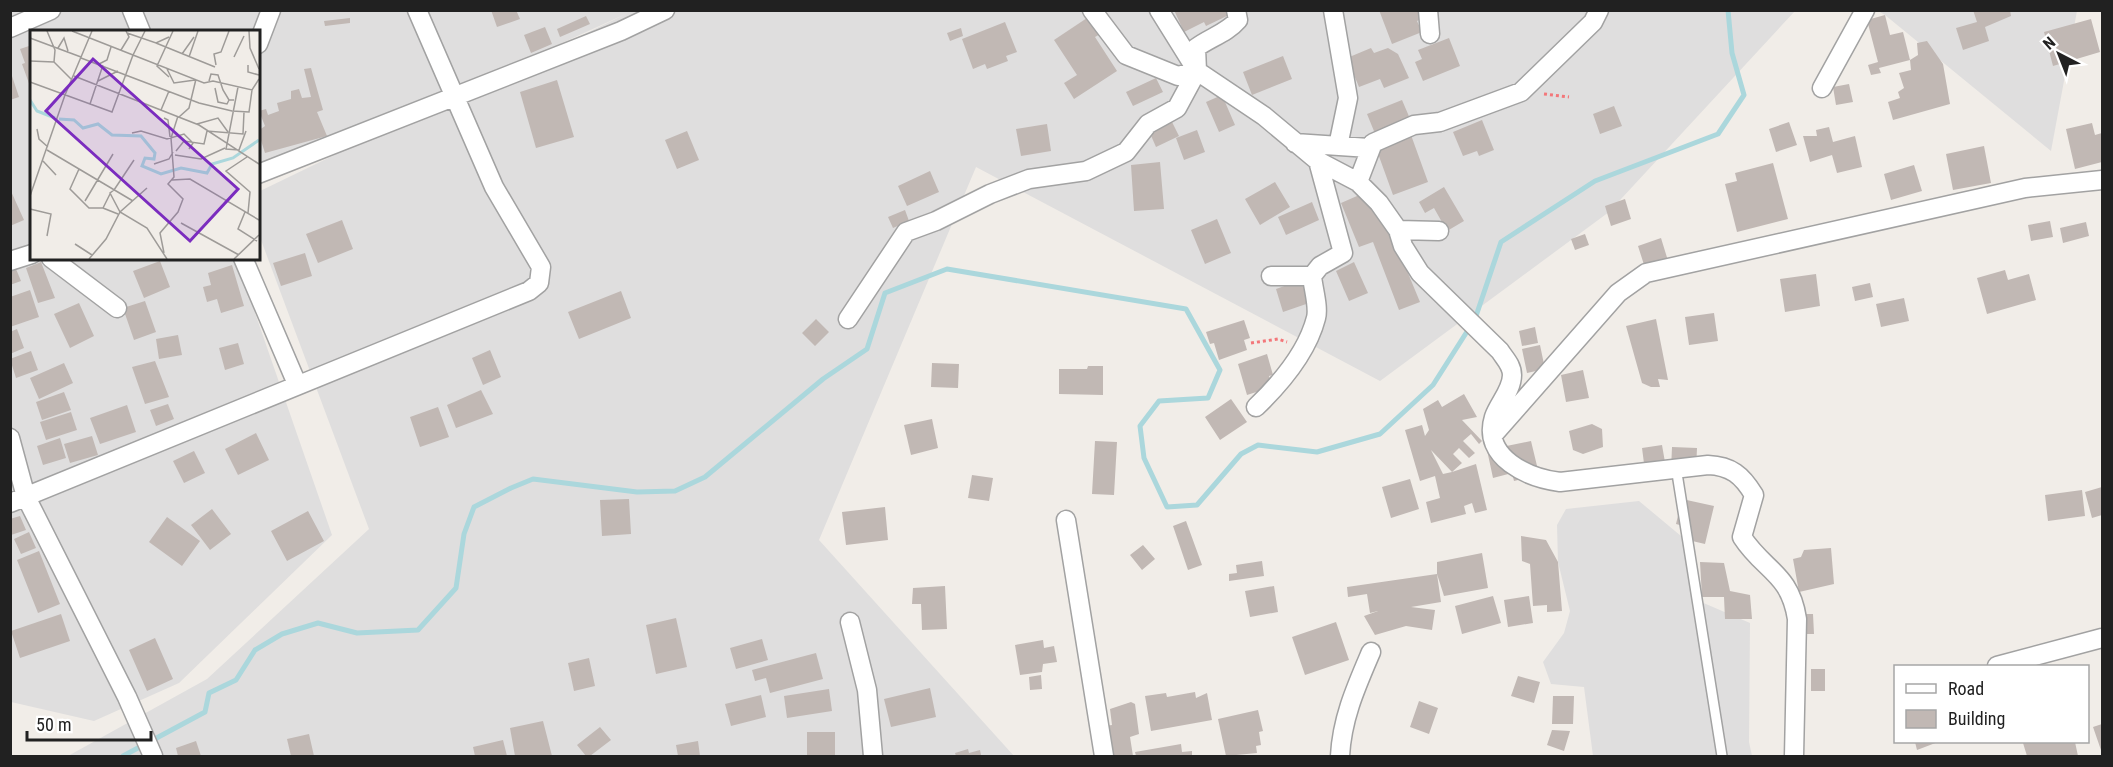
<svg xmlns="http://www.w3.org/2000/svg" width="2113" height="767" font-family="'Roboto Condensed',sans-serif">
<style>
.residential{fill:#dfdede}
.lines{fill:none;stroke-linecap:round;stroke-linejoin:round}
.stream{stroke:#abd7dc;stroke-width:5}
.building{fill:#c1b8b4;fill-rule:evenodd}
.service-casing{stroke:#a2a2a2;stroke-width:12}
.minor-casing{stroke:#a2a2a2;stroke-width:21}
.path{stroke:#f3777a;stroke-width:3;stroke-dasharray:3 3;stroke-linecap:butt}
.service{stroke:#fff;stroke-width:9}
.minor{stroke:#fff;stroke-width:18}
.inset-river{fill:none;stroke:#abd7dc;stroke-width:3}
.inset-road{fill:none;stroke:#9e9b98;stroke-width:1.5}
.view{fill:#7b2cbf;fill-opacity:0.15;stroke:#7b2cbf;stroke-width:3}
.inset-edge{fill:none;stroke:#212121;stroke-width:3}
</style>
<rect width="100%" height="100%" fill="#f1ede8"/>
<path class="residential" d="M11,11H1795L1609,212L1380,381L976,167L819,540L1014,756H68L207,679L369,529L258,232V192L628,13L258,181V32H32V258H236L332,535L179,683L94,721L11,702Z
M1878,11H2077L2051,151L1885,15Z
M1639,501L1687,541L1692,598L1750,623L1749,742L1752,756H1593L1584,687L1551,684L1543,662L1564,633L1570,611L1558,562L1557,525L1566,509Z"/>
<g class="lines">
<path class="stream" d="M123,756L205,712L209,693L236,680L255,650L282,634L318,623L357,633L418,630L456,588L464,534L474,507L511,488L533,479L637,492L675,491L705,477L823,379L867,349L885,293L947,269L1186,309L1220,370L1208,398L1159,401L1140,426L1144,458L1167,507L1197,505L1241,454L1258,445L1317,452L1380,434L1433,385L1475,319L1501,242L1595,181L1718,134L1744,95L1732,53L1728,10"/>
</g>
<path class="building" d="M491,10H516L520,19L497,27Z
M1174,10H1227L1229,15L1206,26L1204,22L1184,32Z
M1379,10H1418L1421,19L1417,21L1422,32L1392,44Z
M1973,10H2010L2011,16L1985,27L1989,41L1963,50L1956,28L1977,22Z
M1885,15L1890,35L1903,32L1910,60L1879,68L1881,73L1871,75L1868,65L1878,62L1867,20Z
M586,16L590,24L560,37L557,29Z
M1090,16L1102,33L1095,37L1117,71L1074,99L1064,83L1077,75L1054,40Z
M350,18V23L325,26L324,21Z
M2091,19L2100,52L2053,66L2044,32Z
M1005,22L1017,52L1006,56L1008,61L987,69L985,64L973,69L962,39Z
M545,27L552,44L531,53L524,35Z
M961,28L963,36L950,41L947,33Z
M1449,38L1460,66L1423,81L1415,62L1422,59L1418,50Z
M1927,41L1943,64L1950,104L1893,120L1888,102L1900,98L1898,92L1904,88L1899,73L1911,70L1910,60L1918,55L1917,43Z
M32,45V89H31L22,64L25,63L20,49Z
M1371,48L1374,53L1388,48L1398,54L1409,78L1384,88L1380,79L1359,87L1347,58Z
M1283,56L1292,79L1252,95L1243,72Z
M311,68L323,110L317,112L327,136L265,153L258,131L265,126L259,111L266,109L268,115L279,111L277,103L291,99V91L299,89L302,98L311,97L304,69Z
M11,73L19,97L10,100V74Z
M1156,78L1163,92L1133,106L1126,92Z
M557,80L574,137L536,148L520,92Z
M1849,84L1853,102L1836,105L1833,87Z
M1222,95L1235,125L1219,132L1206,102Z
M1402,100L1411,121L1376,136L1367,114Z
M1614,106L1622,126L1600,134L1593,114Z
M1171,120L1179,136L1156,147L1149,131Z
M1482,120L1494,150L1479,156L1477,151L1463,156L1453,132Z
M1789,122L1797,145L1776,152L1769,129Z
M2092,123L2095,135L2102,133V162L2075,169L2066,129Z
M1047,124L1051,151L1021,156L1016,129Z
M1829,127L1833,142L1855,136L1862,167L1837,173L1832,155L1810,162L1803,136H1817L1816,130Z
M1197,130L1205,152L1184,160L1176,138Z
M687,131L699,160L677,169L665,140Z
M1411,135L1428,182L1393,195L1376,148Z
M1984,146L1991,183L1953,190L1946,154Z
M1160,162L1164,209L1134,211L1131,165Z
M1773,163L1788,219L1737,232L1725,184L1737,181L1735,173Z
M1914,165L1922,191L1891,200L1884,174Z
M930,171L939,192L907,206L898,186Z
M1275,182L1290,207L1260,225L1245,199Z
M1444,187L1464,221L1447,231L1434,208L1425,213L1419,202Z
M10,189L24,220L10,226Z
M1373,189L1420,302L1399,310L1373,242L1359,247L1341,203Z
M1625,199L1631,219L1611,226L1605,206Z
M1312,202L1319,220L1286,235L1278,217Z
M905,210L909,221L893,228L888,217Z
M1217,219L1231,253L1205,264L1191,230Z
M342,220L353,249L318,263L306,234Z
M2050,221L2053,237L2031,241L2028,225Z
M2086,222L2089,236L2063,243L2060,228Z
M1585,234L1589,245L1575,250L1571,239Z
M1661,238L1669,264L1646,271L1638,246Z
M305,253L312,276L281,286L273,263Z
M160,261L170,287L144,298L133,271Z
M41,262L55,298L38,303L26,268Z
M1354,262L1368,293L1349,301L1336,271Z
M232,265L244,306L221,313L217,299L207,302L203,287L211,285L208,273Z
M16,269L21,281L10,285V271Z
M2005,270L2008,280L2029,274L2036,300L1987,314L1977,278Z
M1816,274L1820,306L1785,312L1780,279Z
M1304,279L1312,302L1283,312L1276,289Z
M1870,283L1873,297L1855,301L1852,287Z
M30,290L39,317L10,327V297Z
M621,291L631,318L579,339L568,312Z
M1904,298L1909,321L1881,327L1876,304Z
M145,301L156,332L134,340L123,308Z
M79,303L94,336L70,348L54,314Z
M1714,313L1718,341L1689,345L1685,317Z
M816,319L829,332L815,346L802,333Z
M1656,319L1668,380L1658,379L1660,387H1651L1642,383L1626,326Z
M1244,320L1250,338L1244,340L1247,350L1219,360L1214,343L1210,344L1206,332Z
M1535,327L1538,343L1522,346L1519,331Z
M17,329L24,348L10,354V332Z
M178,335L182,355L159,359L156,339Z
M238,343L244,364L225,370L219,348Z
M1540,345L1545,369L1527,373L1522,349Z
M490,350L501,377L483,385L472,358Z
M31,351L38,370L16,378L10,359Z
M1267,354L1273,375L1269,376L1272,387L1247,395L1238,364Z
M155,361L169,397L145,404L132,367Z
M64,363L73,383L39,399L30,378Z
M932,363L959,364L958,388L931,387Z
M1088,366H1103V395L1059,394V369H1087Z
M1583,370L1589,398L1566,402L1561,375Z
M481,390L493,414L456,428L447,405Z
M64,392L71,410L42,420L36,402Z
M1464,394L1477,417L1462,420L1482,441L1479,444L1471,434L1463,441L1475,453L1469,458L1459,448L1453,454L1462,463L1452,472L1476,464L1487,510L1475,513L1472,503L1464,506L1466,514L1431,523L1426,502L1440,498L1435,476L1420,481L1405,430L1422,425L1425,436L1429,430L1423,409L1438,400L1442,407ZM1431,450L1452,472L1443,474Z
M1231,399L1247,422L1220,440L1205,417Z
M168,404L174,419L156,426L150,410Z
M127,405L136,432L100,444L90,418Z
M438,407L449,437L420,447L410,417Z
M71,412L77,430L46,440L40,422Z
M932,419L938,448L911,455L904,425Z
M1592,424L1602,429L1603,447L1583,454L1573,450L1569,431Z
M256,433L269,460L238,475L225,449Z
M92,436L98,455L70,463L64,444Z
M60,438L66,458L43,465L37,446Z
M1095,441L1117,442L1114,495L1092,494Z
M1531,441L1538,470L1526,478L1514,481L1512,473L1493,478L1487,450Z
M1662,445L1666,468L1645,471L1642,448Z
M1672,447L1697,448L1696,471L1671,470Z
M194,451L205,473L184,483L173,461Z
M972,475L993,478L989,501L968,498Z
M1410,479L1419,509L1391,518L1382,487Z
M2102,487V515L2092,518L2085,492Z
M2082,490L2085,516L2048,521L2045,495Z
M629,499L631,534L602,536L600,500Z
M1682,499L1714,506L1705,544L1688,540L1691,528L1676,524Z
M885,507L888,540L846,545L842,512Z
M212,509L231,534L210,550L191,525Z
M308,511L324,541L287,561L271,531Z
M20,516L26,530L11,535L10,519Z
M167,517L200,541L182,566L149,542Z
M1186,521L1202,565L1188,570L1173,526Z
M29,532L36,548L21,554L14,539Z
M1521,536L1546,540L1558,562L1562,611L1547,612V605L1533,606L1530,564L1522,561Z
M1143,545L1155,559L1142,570L1130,555Z
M1831,548L1834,584L1799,592L1793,559L1801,557L1804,550Z
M39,551L60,604L38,613L17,560Z
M1482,553L1488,588L1444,596L1437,574V562Z
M1262,561L1264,576L1229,581V574L1237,573L1236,565Z
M1700,562L1724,563L1730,591L1750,595L1752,619H1725L1724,597H1702Z
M1437,574L1441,602L1411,607L1435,610L1432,630L1406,626L1375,635L1364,616L1378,611L1370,613L1367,594L1348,597L1347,587Z
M945,586L947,629L922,630L921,604H912L913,588Z
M1274,586L1278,612L1250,617L1245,591Z
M1493,596L1501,623L1462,634L1455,606Z
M1529,596L1533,623L1508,627L1504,600Z
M61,614L70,641L20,658L11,631Z
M1802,614H1813L1814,634H1803Z
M676,618L687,667L656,674L646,625Z
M1336,622L1349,660L1305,675L1292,637Z
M155,638L173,679L147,691L129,650Z
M762,639L768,660L736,669L730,648Z
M1043,640L1044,648L1054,646L1057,662L1043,664L1042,672L1020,675L1015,645Z
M816,653L823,679L770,693L766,678L755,681L752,670Z
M589,658L595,686L574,691L568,663Z
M1811,669H1825V691H1811Z
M1041,675L1042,689L1030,690L1029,677Z
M1518,676L1540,682L1534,703L1511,696Z
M930,688L936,717L891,727L884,699Z
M829,689L832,711L787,718L784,696Z
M1195,692L1196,698L1207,693L1212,720L1151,731L1145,696L1166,693L1167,697Z
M761,695L766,717L731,726L725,704Z
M1553,696H1574L1573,724H1552Z
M1419,701L1438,708L1429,734L1410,727Z
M1131,702L1135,704L1139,734L1130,737L1133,756H1108L1104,726L1112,725L1110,709Z
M1258,710L1263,731L1259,732L1261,745L1256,746L1257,753L1226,756L1218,719Z
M543,721L552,756H515L510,728Z
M2102,724V753L2093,727Z
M600,727L611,740L590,756H586L577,745Z
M1552,730L1570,731L1564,751L1547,745Z
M807,732H835V756H807Z
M309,734L314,756H291L287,739Z
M503,740L507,756H475L473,747Z
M196,741L201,756H178L176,748Z
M698,741L700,756H678L676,745Z
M1915,742H1938L1917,750Z
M2031,742H2075L2078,756H2027L2023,743Z
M1181,744L1182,752L1192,751V756H1136L1135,752Z
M968,749L969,753L980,750L981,755L956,756L955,753Z"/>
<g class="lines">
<defs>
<path id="service" d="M1676,467L1722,756"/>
<path id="minor" d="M132,10L141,32
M1092,10L1126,55L1178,76L1197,71
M1159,10L1197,71L1264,116L1318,161L1358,182L1379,203L1398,230L1403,246L1420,273L1500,351C1505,359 1512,365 1512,375C1512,390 1499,403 1494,417C1481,458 1529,478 1560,482L1708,465C1731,466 1742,475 1754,495L1742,537C1764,571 1790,573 1797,619L1794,756
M1333,10L1348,98L1338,146
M1428,10L1430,34
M10,28L51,10
M258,44L271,10
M1822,88L1865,10
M1295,143L1369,148
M258,174L621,31L665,10
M1358,182L1373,143L1414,125L1440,122L1521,92L1593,22L1599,10
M1398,230L1439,231
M51,258L117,308
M243,258L297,384
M10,261L32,254
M1271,276H1312
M848,319L906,232L936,221L990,194L1029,179L1086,171L1126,152L1148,124L1177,108L1197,71L1196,48C1209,38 1227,33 1238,20L1236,10
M1256,407C1281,383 1307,353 1316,318C1319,307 1313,288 1312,276L1320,266L1343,253L1318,161
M1493,435L1618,293L1646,273L2025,188L2102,180
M10,438L26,497L127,697L153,756
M10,503L529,291L539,283L541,267L494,187L417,10
M1066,520L1104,756
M850,622L867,690L873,756
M1997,666L2102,638
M1340,756C1342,718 1356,687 1371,652"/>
</defs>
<use href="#service" class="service-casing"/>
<use href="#minor" class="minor-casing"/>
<path class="path" d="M1544,94L1569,97
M1251,343L1278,339L1287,342"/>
<use href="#service" class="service"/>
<use href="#minor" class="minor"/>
</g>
<g transform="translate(30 30)">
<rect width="230" height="230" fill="#f1ede8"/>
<path class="inset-river" d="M0,70L7,81L25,88M29,89L44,90L53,98L68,94L82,105L111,106L125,123L124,129L115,128L112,136L131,144L151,138L177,143L182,134L203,128L229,110"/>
<path class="inset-road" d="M17,1L25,20L24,32L42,50M42,1L103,25L115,1M219,1L220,18L229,39M97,3L126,13L139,7M0,8L51,27M126,13L185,37M28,18L34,8L38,21M91,20L99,7L96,1M152,24L164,7M159,27L168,1M204,27L214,6M51,28L169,73L202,81L219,82L222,60M0,31L24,32M69,34L77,30L81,17M186,35L184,24L191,22L199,1M218,35V42L229,45M137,39L144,53L165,50M44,46L169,95L229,134M139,47L127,36L143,1M68,51L88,41M179,51L181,44L188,45L193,60L199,70H204M0,52L82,82L103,25L174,53L183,51L222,60L229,49M208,57L196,119L209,120L216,101M185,58L188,72L197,74L199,70M60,74L73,35M131,80L139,61M149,87L159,78L166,49M134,88L138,90L140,107M167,94L188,88L198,102M7,99L9,109L18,117M102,103L111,101L137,109L154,104L163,113L159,119M17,120L103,171M146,121L154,111L174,114L177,101L213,104L214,82M145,125L171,129L195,118M217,127L196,141L220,162L218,183M13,131L26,145M124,134L139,129L143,122M49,139L40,159L59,178H73M142,150L160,149L229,190M84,160L80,163L90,182L117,198L137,229M84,160L104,130M80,164L73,178L88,184M0,166L35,65L62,1M55,171L83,124M0,179L21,184L17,206M215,182L208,199L227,211M151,193L209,225M45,214L62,225M134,223L130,203L148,182L153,169L138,154L144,147L141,108L148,86M59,229L76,209L90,182L117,158M204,229L229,205"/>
<path class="view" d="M63,29L208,159L160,211L16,81Z"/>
<rect width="230" height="230" class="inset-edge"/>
</g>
<rect width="2113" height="767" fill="none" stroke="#212121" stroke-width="24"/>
<rect x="1894" y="665" width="195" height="78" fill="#ffffff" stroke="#a6a6a6" stroke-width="1.5"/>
<rect x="1906" y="684" width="30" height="9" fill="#ffffff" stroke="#a6a6a6" stroke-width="1.5"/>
<text x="1948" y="695" font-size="18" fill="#212121">Road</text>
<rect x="1906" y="710" width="30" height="18" fill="#c1b8b4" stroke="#a6a6a6" stroke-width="1.5"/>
<text x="1948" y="725" font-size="18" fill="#212121">Building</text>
<g transform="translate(2059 54) rotate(318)" stroke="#ffffff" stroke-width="4.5" paint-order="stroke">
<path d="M0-4.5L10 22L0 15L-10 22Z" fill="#212121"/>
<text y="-9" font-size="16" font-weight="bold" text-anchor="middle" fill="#212121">N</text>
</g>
<path d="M27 731v9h124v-9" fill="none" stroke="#212121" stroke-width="3"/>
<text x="36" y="731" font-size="18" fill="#212121" stroke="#ffffff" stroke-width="4.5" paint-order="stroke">50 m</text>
</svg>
